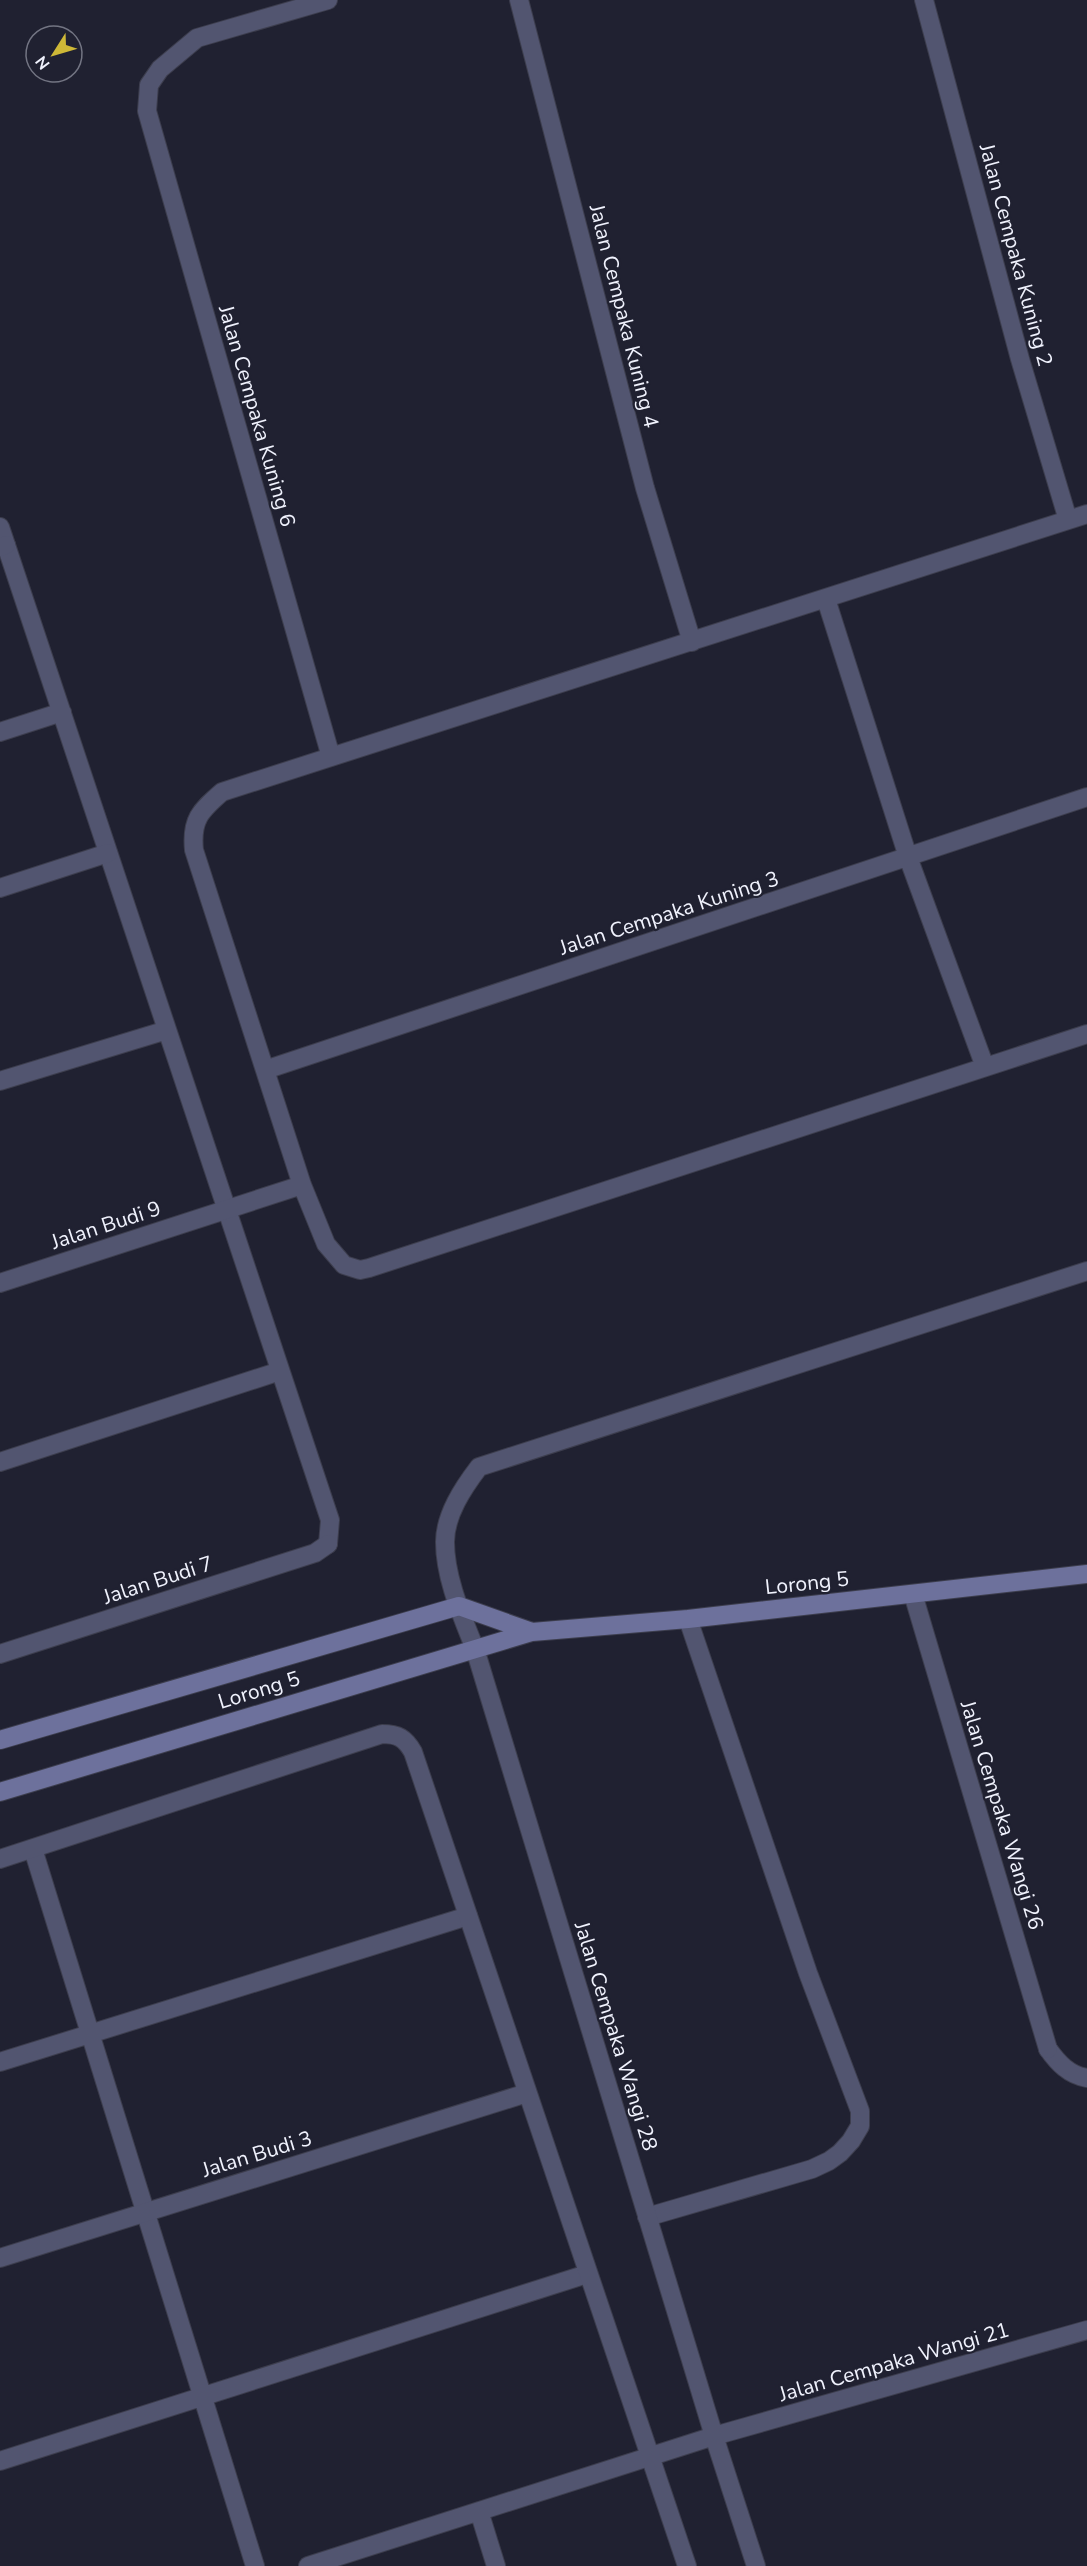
<svg xmlns="http://www.w3.org/2000/svg" width="1087" height="2566" font-family="'Nunito Sans',sans-serif">
<style>
.lines{fill:none;stroke-linecap:round;stroke-linejoin:round}
.lane-casing{stroke:#3d3e4e;stroke-width:20}
.street-casing{stroke:#3d3e4e;stroke-width:20}
.secondary-casing{stroke:#3d3e4e;stroke-width:20}
.lane{stroke:#525570;stroke-width:18}
.street{stroke:#525570;stroke-width:18}
.secondary{stroke:#6d719c;stroke-width:18}
.labels{text-anchor:middle;stroke-width:4.5;stroke-linejoin:round;paint-order:stroke}
.street-label{font-size:21px;fill:#f0f2fd;stroke:#202131}
</style>
<rect width="100%" height="100%" fill="#202131"/>
<g class="lines">
<defs>
<path id="lane" d="M0,527L330,1520L328,1544
M0,732L62,712
M0,1081L167,1030
M0,1462L280,1371
M33,1849L255,2566
M1048,2049C1058,2063 1069,2075 1087,2078
M0,2062L468,1916
M647,2217L812,2169L829,2161L840,2153L851,2141L860,2126V2111L808,1973L688,1619
M0,2461L587,2274"/>
<path id="street" d="M328,0L197,38L160,69L149,85L147,111L331,757
M519,0L645,488L692,642
M924,0L1020,359L1068,520
M1087,514L222,792C200,811 191,820 194,850L302,1185L326,1244L344,1265L360,1270L369,1268L1087,1034
M0,547L6,545
M826,599L908,857L985,1067
M0,888L108,853
M265,1070L1087,797
M0,1283L302,1185
M913,1594L1048,2049
M0,1654L315,1553L328,1544
M0,1859L382,1734C398,1734 405,1738 413,1752L687,2566
M0,2258L527,2093
M479,2511L496,2566
M308,2566L714,2436L1087,2330
M756,2566L714,2436L475,1649C462,1616 445,1578 445,1542C445,1515 463,1488 479,1467L1087,1271"/>
<path id="secondary" d="M0,1740L459,1606L532,1632
M0,1792L532,1632L688,1619L1087,1574"/>
</defs>
<use href="#lane" class="lane-casing"/>
<use href="#street" class="street-casing"/>
<use href="#secondary" class="secondary-casing"/>
<use href="#lane" class="lane"/>
<use href="#street" class="street"/>
<use href="#secondary" class="secondary"/>
</g>
<g class="labels">
<g class="street-label">
<text transform="translate(1016 255) rotate(75)" y="7">Jalan Cempaka Kuning 2</text>
<text transform="translate(624 316) rotate(76)" y="7">Jalan Cempaka Kuning 4</text>
<text transform="translate(257 416) rotate(74)" y="7">Jalan Cempaka Kuning 6</text>
<text transform="translate(669 913) rotate(-18)" y="7">Jalan Cempaka Kuning 3</text>
<text transform="translate(106 1225) rotate(-18)" y="7">Jalan Budi 9</text>
<text transform="translate(158 1580) rotate(-18)" y="7">Jalan Budi 7</text>
<text transform="translate(807 1583) rotate(-6)" y="7">Lorong 5</text>
<text transform="translate(259 1690) rotate(-17)" y="7">Lorong 5</text>
<text transform="translate(1002 1815) rotate(73)" y="7">Jalan Cempaka Wangi 26</text>
<text transform="translate(616 2036) rotate(73)" y="7">Jalan Cempaka Wangi 28</text>
<text transform="translate(257 2154) rotate(-17)" y="7">Jalan Budi 3</text>
<text transform="translate(894 2362) rotate(-16)" y="7">Jalan Cempaka Wangi 21</text>
</g>
</g>
<g transform="translate(54 54) rotate(233)"><circle r="28" fill="#202131" stroke="#737583" stroke-width="1.5"/>
<path d="M0-4.5L10 22L0 15L-10 22Z" fill="#ceb837"/>
<text y="-9" font-size="16" font-weight="bold" text-anchor="middle" fill="#f0f2fd">N</text>
</g>
</svg>
